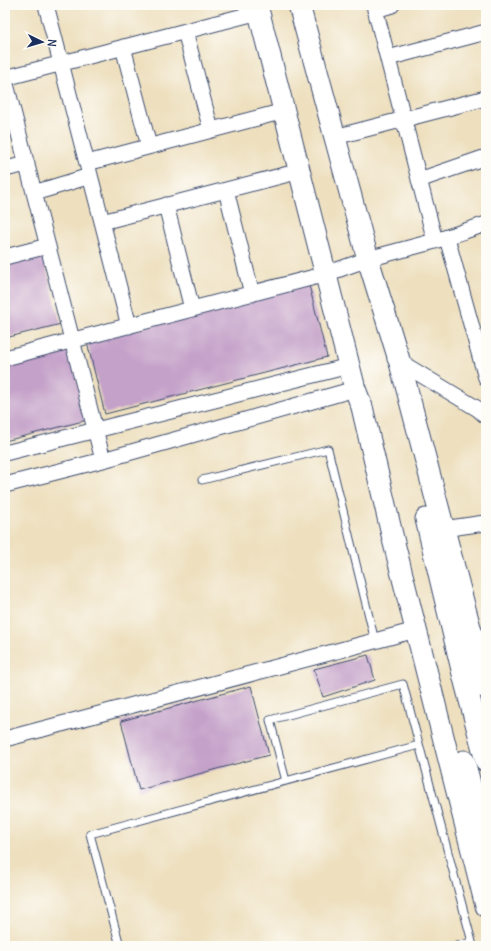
<svg xmlns="http://www.w3.org/2000/svg" width="491" height="951" font-family="Delius,sans-serif">
<style>
.building{fill:#c4a1c9}
.lines{fill:none;stroke-linecap:round;stroke-linejoin:round}
.service-casing{stroke:#3b4a6d;stroke-width:9}
.minor-casing{stroke:#3b4a6d;stroke-width:17}
.secondary-casing{stroke:#3b4a6d;stroke-width:23}
.service{stroke:#fff;stroke-width:7}
.minor{stroke:#fff;stroke-width:15}
.secondary{stroke:#fff;stroke-width:21}
</style>
<rect width="100%" height="100%" fill="#fdfcf7"/>
<filter id="ink" filterUnits="userSpaceOnUse"><feTurbulence type="fractalNoise" baseFrequency=".025" numOctaves="2"/><feDisplacementMap in="SourceGraphic" scale="8" xChannelSelector="R" yChannelSelector="G"/><feConvolveMatrix kernelMatrix="1 2 1 2 8 2 1 2 1" color-interpolation-filters="sRGB"/></filter>
<filter id="wash" filterUnits="userSpaceOnUse"><feTurbulence type="fractalNoise" baseFrequency=".012" numOctaves="4" result="noise"/><feDisplacementMap in="SourceGraphic" scale="16" xChannelSelector="R" yChannelSelector="G"/><feGaussianBlur stdDeviation="0.9" result="paint"/><feColorMatrix in="noise" values="0 0 0 0 0 0 0 0 0 0 0 0 0 0 0 0 0 1.4 0 .05"/><feComposite in="paint" operator="in"/></filter>
<g filter="url(#wash)">
<rect width="100%" height="100%" fill="#eee0bf"/>
<g id="blocks">
<path class="building" d="M42,252L61,324L5,338V261Z
M309,285L327,357L105,414L87,342Z
M69,348L87,420L5,441V364Z
M368,655L375,680L323,697L314,669Z
M251,686L269,755L139,790L121,721Z"/>
</g>
</g>
<g filter="url(#ink)">
<use href="#blocks" fill-opacity="0" stroke="#3b4a6d" stroke-width="1"/>
<g class="lines">
<defs>
<path id="service" d="M202,480L328,449L375,641
M286,781L270,720L403,684L472,942L456,946
M120,946L90,834L419,745"/>
<path id="minor" d="M46,5L129,326
M374,5L435,241
M375,10L392,5
M185,31L211,130
M123,47L149,146
M388,58L486,32
M5,78L259,12
M5,80L103,460
M335,137L486,98
M87,163L284,111
M5,169L27,164
M419,180L486,157
M226,190L252,294
M34,193L90,176
M166,205L192,309
M102,222L300,171
M447,238L486,378
M5,257L48,246
M5,358L326,274L368,259L435,241L486,224
M395,359L478,409L486,416
M5,453L349,366
M5,485L103,460L355,389
M443,529L485,523L486,524
M5,739L416,630"/>
<path id="secondary" d="M257,5L355,389L362,407L394,543L486,906
M299,5L368,259L400,363L486,688
M426,519L464,678L486,761
M464,761L486,843"/>
</defs>
<use href="#service" class="service-casing"/>
<use href="#minor" class="minor-casing"/>
<use href="#secondary" class="secondary-casing"/>
<use href="#service" class="service"/>
<use href="#minor" class="minor"/>
<use href="#secondary" class="secondary"/>
</g>
</g>
<rect width="491" height="951" fill="none" stroke="#fdfcf7" stroke-width="20"/>
<g transform="translate(42 42) rotate(95)" stroke="#fdfcf7" stroke-width="3" paint-order="stroke">
<path d="M0-3L7 15L0 10L-7 15Z" fill="#1b2f5e"/>
<text y="-6" font-size="11" font-weight="bold" text-anchor="middle" fill="#1b2f5e">N</text>
</g>
</svg>
